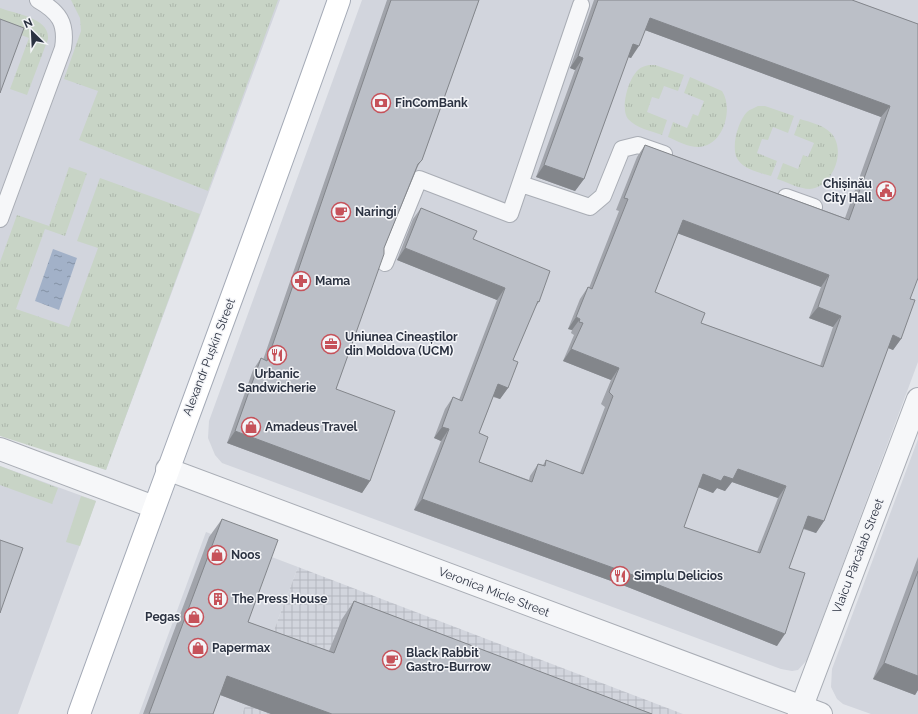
<svg xmlns="http://www.w3.org/2000/svg" width="918" height="714" font-family="Raleway,sans-serif">
<style>
.built{fill:#d2d5dd}
.industrial{fill:url(#industrial-grid)}
.grass{fill:url(#grass-tufts)}
.garden{fill:#c8d4c6}
.water{fill:url(#water-ripples)}
.lines{fill:none;stroke-linecap:round;stroke-linejoin:round}
.service-casing{stroke:#a9adb5;stroke-width:18}
.minor-casing{stroke:#a9adb5;stroke-width:24}
.primary-casing{stroke:#a4aab6;stroke-width:24}
.service{stroke:#f6f7f9;stroke-width:16}
.minor{stroke:#f6f7f9;stroke-width:22}
.primary{stroke:#fff;stroke-width:22}
.wall{fill:#a1a4ab;fill-rule:evenodd}
.shaded-wall{fill:#83868b}
.building{fill:#bbbfc7;stroke:#83868b;fill-rule:evenodd}
.labels{text-anchor:middle;stroke-width:3;stroke-linejoin:round;paint-order:stroke}
.poi-label{font-size:12px;font-weight:bold;fill:#2c3342;stroke:#f4f5f8;text-anchor:start}
.street-label{font-size:12px;fill:#2c3342;stroke:#f4f5f8}
</style>
<defs>
<pattern id="industrial-grid" width="8" height="8" patternUnits="userSpaceOnUse"><rect width="8" height="8" fill="#d2d5dd"/><path d="M0 4h8M4 0v8" fill="none" stroke="#b4b7bf"/></pattern>
<pattern id="grass-tufts" width="24" height="20" patternUnits="userSpaceOnUse"><rect width="24" height="20" fill="#c8d4c6"/><path d="M3 7l-1-3M5 7V3M7 7l1-3M15 17l-1-3M17 17v-4M19 17l1-3" fill="none" stroke="#acb6ab"/></pattern>
<pattern id="water-ripples" width="26" height="14" patternUnits="userSpaceOnUse"><rect width="26" height="14" fill="#a2b1c8"/><path d="M2 4q2-2 4 0t4 0M15 11q2-2 4 0t4 0" fill="none" stroke="#8491a4"/></pattern>
</defs>
<rect width="100%" height="100%" fill="#e4e6eb"/>
<path class="built" d="M0,0H280L106,470L0,431Z
M362,0H918V362L807,660L798,670L792,671L781,669L222,463L215,455L208,438L209,421Z
M918,439V714H871L843,704L837,699L831,687L832,669Z
M0,466L96,501L18,714H0Z
M206,532L298,567L242,714H139Z"/>
<path class="industrial" d="M298,567L683,714H242Z"/>
<path class="grass" d="M71,0H278L208,191L79,140L98,91L64,79L81,31L80,18Z
M0,8C16,14 50,18 48,39L27,95L10,89L29,38L0,27Z
M649,65H655L684,75L678,91L664,86L659,99L652,97L647,112L667,120L662,135C651,131 636,128 628,119C620,109 628,79 638,70C641,67 645,66 649,65Z
M690,77L722,91C734,109 723,147 698,147C688,147 677,141 668,137L673,122L687,128L693,114L698,116L704,101L684,93Z
M758,106H765L794,116L788,133L773,127L768,140L762,139L757,153L777,161L771,176C761,173 745,170 738,160C730,149 738,121 747,112C750,109 755,108 758,106Z
M800,119C810,122 823,125 831,133C847,150 833,187 810,189C799,189 787,182 777,179L783,163L798,169L803,155L808,157L814,143L794,135Z
M69,167L87,173L65,236L45,229L16,309L69,327L98,248L77,241L100,178L200,214L106,470L0,436V262L17,215L49,226Z
M0,466L58,488L52,504L0,485Z"/>
<path class="garden" d="M81,496L96,501L80,546L66,542Z"/>
<path class="water" d="M53,249L77,258L59,310L35,301Z"/>
<g class="lines">
<defs>
<path id="service" d="M521,184L590,207L603,196L622,149L638,145L664,154
M786,197L814,207
M0,219L63,48C67,23 59,12 38,0
M385,263L419,179L510,214L581,5"/>
<path id="minor" d="M0,449L154,507
M167,469L821,714
M799,714L918,399"/>
<path id="primary" d="M79,714C165,476 255,239 339,0"/>
</defs>
<use href="#service" class="service-casing"/>
<use href="#minor" class="minor-casing"/>
<use href="#primary" class="primary-casing"/>
<use href="#service" class="service"/>
<use href="#minor" class="minor"/>
<use href="#primary" class="primary"/>
</g>
<path class="wall" d="M387,0H479L422,160L418,166L384,248L336,389L370,481L362,493L227,443L253,370L261,358L263,360Z
M594,0H852L918,24L910,299L901,339L893,350L888,348L824,521L816,533L803,529L789,568L777,646L625,586L414,510L441,441L434,438L445,409L453,397L459,400L497,300L397,260L413,219L421,208L473,239L539,302L535,307L513,360L508,388L500,399L493,397L479,433V462L529,480L530,476L538,464L543,465L546,460L580,473L605,407L601,404L611,380L563,361L574,335L571,333L572,330L568,329L580,299L588,287L589,288L619,211L616,210L637,157L645,145L845,218L881,117L645,30L631,58L628,57L584,179L575,191L536,177L575,70L570,68ZM678,233L821,287L809,318L833,327L820,366L701,323L655,292ZM732,482L778,498L757,552L684,527L698,487L713,493L717,488L725,491Z
M222,519L248,622L329,651L342,619L354,601L652,714H271L220,695L213,714H143L209,537Z
M918,557V690L915,695L873,679Z"/>
<path class="shaded-wall" d="M650,18L890,106L881,117L642,29Z
M633,44L639,46L631,58L625,56Z
M578,56L583,58L575,70L570,68Z
M544,165L584,179L575,191L536,177Z
M683,220L829,275L821,287L674,232Z
M405,248L505,288L497,300L397,260Z
M818,307L841,316L833,327L809,318Z
M576,317L580,319L572,330L568,329Z
M893,335L901,339L893,350L884,346Z
M571,349L619,368L611,380L563,361Z
M498,384L508,388L500,399L490,395Z
M442,427L449,429L441,441L434,438Z
M235,431L370,481L362,493L227,443Z
M738,469L786,486L778,498L732,482L725,491L717,488L713,493L695,486L703,474L724,476Z
M422,499L633,575L785,634L777,646L625,586L414,510Z
M808,516L824,521L816,533L800,527Z
M884,663L918,676V690L915,695L873,679Z
M227,676L332,714H271L215,693Z"/>
<path class="building" d="M391,0H479L422,160L418,164L384,248V254L336,389L395,411L370,481L235,431L261,358L267,361Z
M598,0H852L918,24V278L910,299L915,300L901,339L893,335L824,521L808,516L789,568L805,573L785,634L633,575L422,499L449,429L442,427L453,397L462,401L505,288L405,248L421,208L477,231L473,239L550,271L539,302L538,301L513,360L518,362L508,388L498,384L479,433L488,437L479,462L532,482L538,464L545,466L546,460L583,474L613,396L609,392L619,368L571,349L583,323L579,322L580,319L576,317L588,287L592,289L628,199L624,198L645,145L849,220L890,106L650,18L639,46L633,44L584,179L544,165L583,58L578,56ZM683,220L829,275L818,307L841,316L823,367L701,323L705,313L655,292ZM738,469L786,486L760,553L684,527L703,474L721,481L724,476L733,479Z
M0,19L24,28L0,93Z
M222,519L278,540L248,622L334,653L354,601L652,714H332L227,676L213,714H149Z
M0,540L23,548L0,613Z
M918,571V676L884,663Z"/>
<defs>
<symbol id="bank-ring" viewBox="-11 -11 22 22"><circle r="9.5" fill="#f4f5f8" stroke="#c6525a" stroke-width="1.5"/><path d="M-6-4H6V4H-6ZM0-2.3a2.3 2.3 0 1 0 0 4.6a2.3 2.3 0 1 0 0-4.6Z" fill="#c6525a"/></symbol>
<symbol id="civic-ring" viewBox="-11 -11 22 22"><circle r="9.5" fill="#f4f5f8" stroke="#c6525a" stroke-width="1.5"/><path d="M-.6-6.5H3V-4.5H.6V-3L4-1V1h2V6H-6V1h2V-1L-.6-3ZM-1.2 2.5V6h2.4V2.5Z" fill="#c6525a"/></symbol>
<symbol id="cafe-ring" viewBox="-11 -11 22 22"><circle r="9.5" fill="#f4f5f8" stroke="#c6525a" stroke-width="1.5"/><path d="M-5.5-4.5H6V0H3Q3 3.5 0 3.5H-2.5Q-5.5 3.5-5.5 0ZM3-3.2v2h1.7v-2ZM-6 4.5H4V6H-6Z" fill="#c6525a"/></symbol>
<symbol id="pharmacy-ring" viewBox="-11 -11 22 22"><circle r="9.5" fill="#f4f5f8" stroke="#c6525a" stroke-width="1.5"/><path d="M-2-6h4v4h4v4h-4v4h-4v-4h-4v-4h4Z" fill="#c6525a"/></symbol>
<symbol id="office-ring" viewBox="-11 -11 22 22"><circle r="9.5" fill="#f4f5f8" stroke="#c6525a" stroke-width="1.5"/><path d="M-6-3h4V-5.5h4V-3h4V5H-6ZM-1-4.5V-3h2v-1.5ZM-6 0V1H6V0Z" fill="#c6525a"/></symbol>
<symbol id="restaurant-ring" viewBox="-11 -11 22 22"><circle r="9.5" fill="#f4f5f8" stroke="#c6525a" stroke-width="1.5"/><path d="M-5-6h1v4h1v-4h1v4h1v-4h1v5L-1.5 .5V6h-2V.5L-5-1ZM5-6V6H3V1.5H1.5Q1.5-4 5-6Z" fill="#c6525a"/></symbol>
<symbol id="shop-ring" viewBox="-11 -11 22 22"><circle r="9.5" fill="#f4f5f8" stroke="#c6525a" stroke-width="1.5"/><path d="M-5-2.5h2.3a2.7 3.5 0 0 1 5.4 0H5L5.5 6h-11ZM-1.5-2.5h3a1.5 2.3 0 0 0-3 0Z" fill="#c6525a"/></symbol>
<symbol id="building-ring" viewBox="-11 -11 22 22"><circle r="9.5" fill="#f4f5f8" stroke="#c6525a" stroke-width="1.5"/><path d="M-4-6H4V6H1V3H-1V6H-4ZM-2.5-4.3h1.7v1.8h-1.7ZM.8-4.3h1.7v1.8H.8ZM-2.5-1h1.7V.8h-1.7ZM.8-1h1.7V.8H.8Z" fill="#c6525a"/></symbol>
</defs>
<g fill-rule="evenodd">
<use href="#bank-ring" x="370" y="92" width="22" height="22"/>
<use href="#civic-ring" x="875" y="180" width="22" height="22"/>
<use href="#cafe-ring" x="330" y="201" width="22" height="22"/>
<use href="#pharmacy-ring" x="290" y="270" width="22" height="22"/>
<use href="#office-ring" x="320" y="333" width="22" height="22"/>
<use href="#restaurant-ring" x="266" y="344" width="22" height="22"/>
<use href="#shop-ring" x="240" y="416" width="22" height="22"/>
<use href="#shop-ring" x="206" y="544" width="22" height="22"/>
<use href="#restaurant-ring" x="609" y="565" width="22" height="22"/>
<use href="#building-ring" x="207" y="588" width="22" height="22"/>
<use href="#shop-ring" x="183" y="606" width="22" height="22"/>
<use href="#shop-ring" x="187" y="637" width="22" height="22"/>
<use href="#cafe-ring" x="381" y="649" width="22" height="22"/>
</g>
<g class="labels">
<g class="poi-label">
<text x="395" y="107">FinComBank</text>
<text x="872" y="188" text-anchor="end">Chișinău<tspan x="872" dy="14">City Hall</tspan></text>
<text x="355" y="216">Naringi</text>
<text x="315" y="285">Mama</text>
<text x="345" y="341">Uniunea Cineaștilor<tspan x="345" dy="14">din Moldova (UCM)</tspan></text>
<text x="277" y="378" text-anchor="middle">Urbanic<tspan x="277" dy="14">Sandwicherie</tspan></text>
<text x="265" y="431">Amadeus Travel</text>
<text x="231" y="559">Noos</text>
<text x="634" y="580">Simplu Delicios</text>
<text x="232" y="603">The Press House</text>
<text x="180" y="621" text-anchor="end">Pegas</text>
<text x="212" y="652">Papermax</text>
<text x="406" y="657">Black Rabbit<tspan x="406" dy="14">Gastro-Burrow</tspan></text>
</g>
<g class="street-label">
<text transform="translate(209 357) rotate(-69)" y="4">Alexandr Pușkin Street</text>
<text transform="translate(858 556) rotate(-69)" y="4">Vlaicu Pârcălab Street</text>
<text transform="translate(494 592) rotate(21)" y="4">Veronica Micle Street</text>
</g>
</g>
<g transform="translate(32 32) rotate(336)" stroke="#f4f5f8" stroke-width="3" paint-order="stroke">
<path d="M0-3L7 15L0 10L-7 15Z" fill="#2c3342"/>
<text y="-6" font-size="11" font-weight="bold" text-anchor="middle" fill="#2c3342">N</text>
</g>
</svg>
